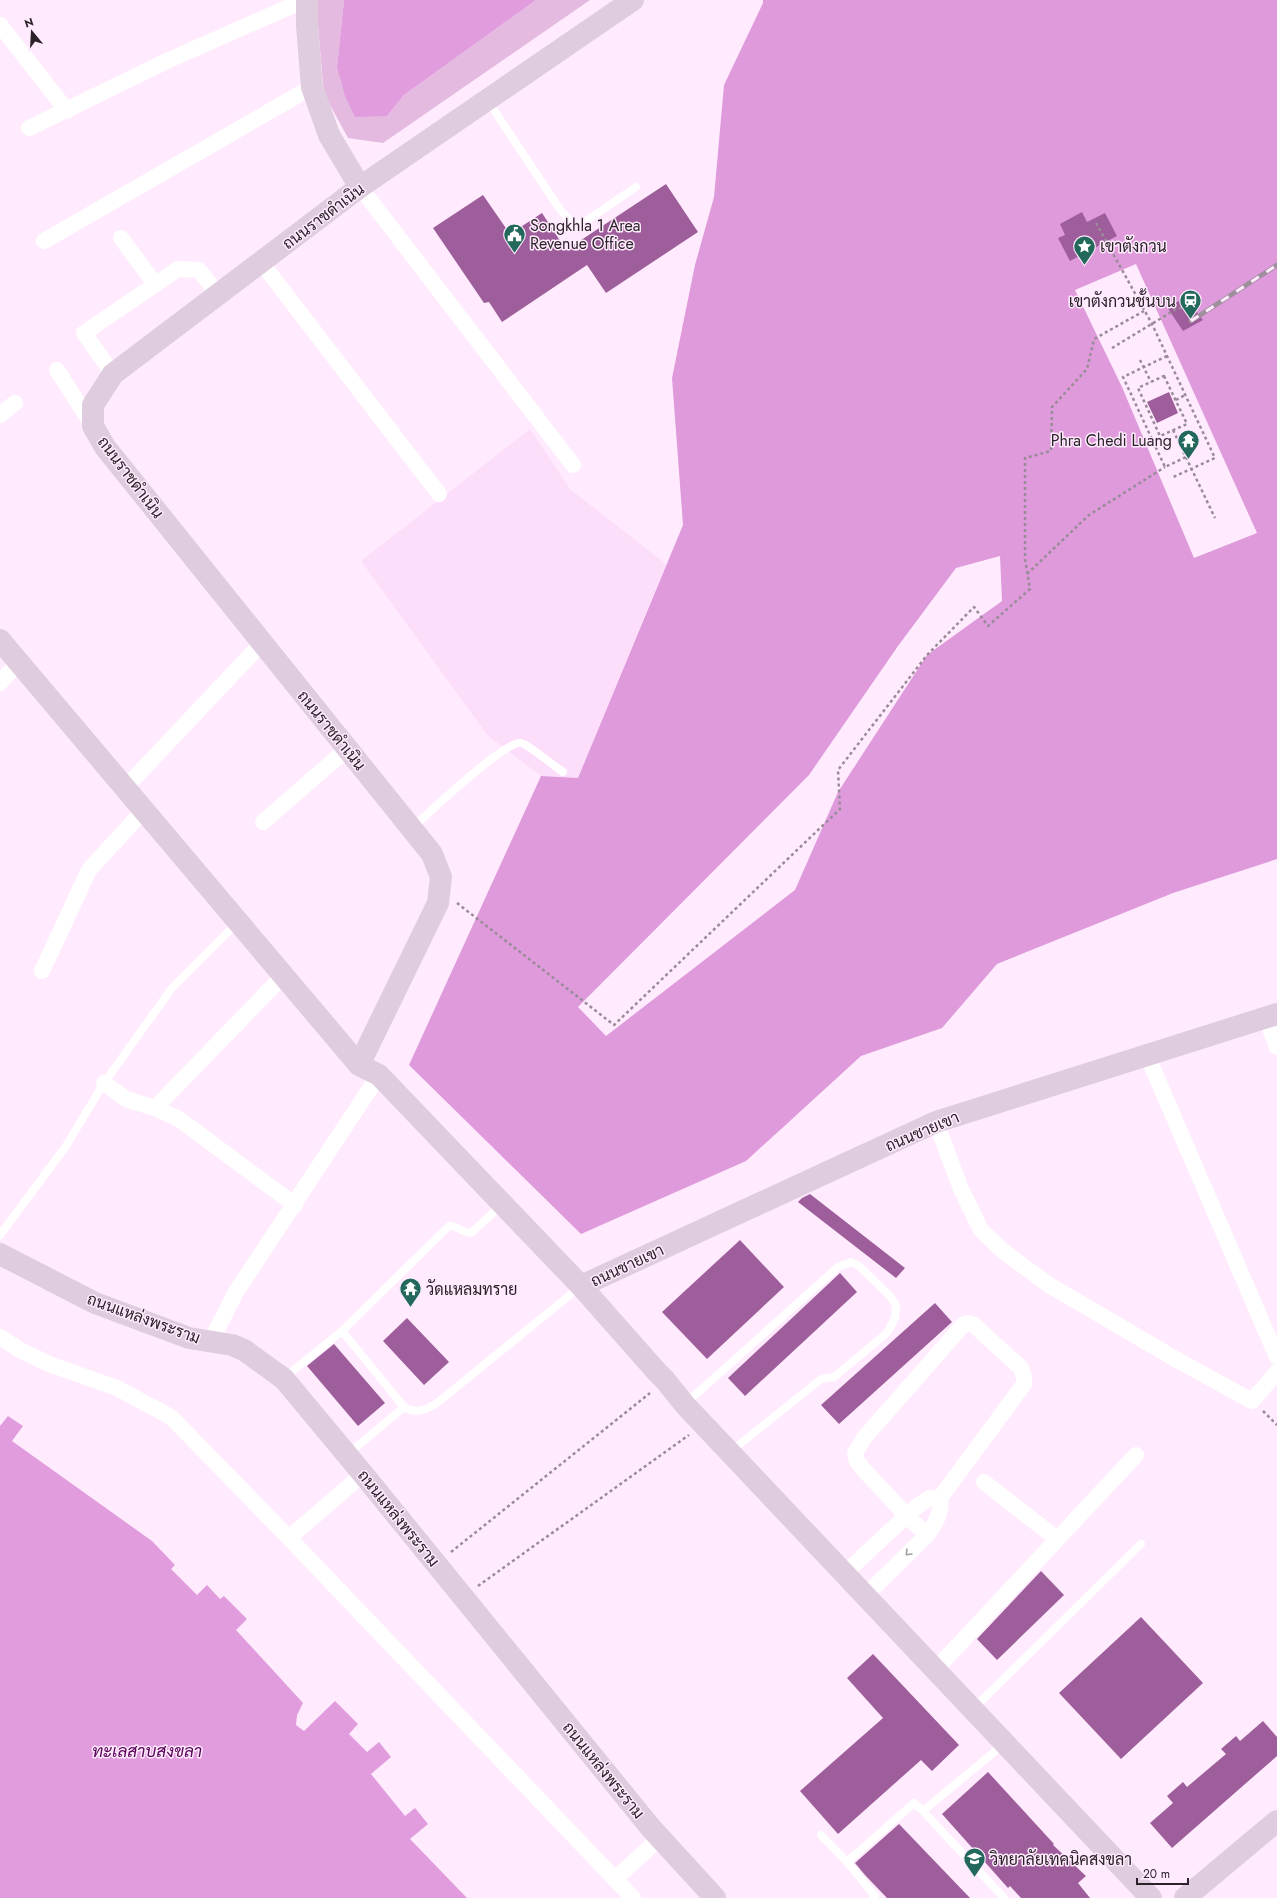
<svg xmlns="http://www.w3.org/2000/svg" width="1277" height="1898" font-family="Jost,Sarabun,sans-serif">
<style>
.built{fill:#fcdefa}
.green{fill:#e4bae1}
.forest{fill:#de9adb;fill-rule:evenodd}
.water{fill:#e09cdd}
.building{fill:#9e5e9b}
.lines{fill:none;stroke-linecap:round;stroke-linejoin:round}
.path{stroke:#9a8b98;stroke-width:2.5;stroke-dasharray:3 3;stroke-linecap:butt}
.lane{stroke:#fff;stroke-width:8}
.street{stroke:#fff;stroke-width:16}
.secondary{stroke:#dfccde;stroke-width:22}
.rail-casing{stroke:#9e8f9c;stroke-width:4.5}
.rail{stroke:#ffebfd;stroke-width:3;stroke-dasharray:9;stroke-linecap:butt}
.oneway{stroke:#a09c9f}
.labels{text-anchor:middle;stroke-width:3;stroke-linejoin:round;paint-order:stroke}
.street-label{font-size:16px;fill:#2b222a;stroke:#ffebfd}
.poi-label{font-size:16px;fill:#2b222a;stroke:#ffebfd;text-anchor:start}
.water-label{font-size:17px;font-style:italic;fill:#590359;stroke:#ffebfd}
</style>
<rect width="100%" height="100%" fill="#ffebfd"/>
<path class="built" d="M530,429L570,489L666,564L578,778L541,776L488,736L361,561Z"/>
<path class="green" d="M317,0H344L337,67L387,116L404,95L536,0H590L383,143L348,138L324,94L317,14Z"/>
<path class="forest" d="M763,0H1277V859L1173,893L997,964L942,1028L861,1056L746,1161L581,1234L409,1065L541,776L578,778L683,525L672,378L695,265L714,197L724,85L763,3ZM1136,264L1257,533L1194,558L1122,387L1075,290ZM1000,556L1002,601L927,655L838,792L795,890L606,1036L578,1007L809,775L898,646L956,568Z"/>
<path class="water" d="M344,0H536L404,95L387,116L355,117L345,96L337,67Z
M8,1416L23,1426L12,1441L152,1541L175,1565L171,1569L197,1595L207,1585L220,1599L224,1596L247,1619L236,1630L303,1703L297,1715L296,1725L304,1731L335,1701L358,1724L349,1734L367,1752L379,1742L391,1757L371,1774L405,1816L415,1808L428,1824L410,1839L467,1898H0V1426Z"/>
<path class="building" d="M666,184L698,232L606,293L587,265L502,322L489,302L484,303L433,228L483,195L510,234L542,213L566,250Z
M1082,212L1087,222L1105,213L1117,236L1070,261L1058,238L1065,235L1060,224Z
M1181,300L1189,303L1203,320L1183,331L1167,307Z
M1169,392L1178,413L1157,423L1147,402Z
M810,1194L905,1268L896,1278L798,1202L802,1198Z
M740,1240L784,1287L707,1359L662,1312Z
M840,1273L857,1292L745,1396L728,1378Z
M935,1303L952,1322L839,1424L821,1405Z
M407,1318L449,1362L424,1385L383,1341Z
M334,1344L385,1403L358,1426L307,1366Z
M1041,1571L1064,1595L997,1660L977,1639Z
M1141,1617L1203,1683L1121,1759L1059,1693Z
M873,1654L959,1745L932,1771L921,1760L838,1834L800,1791L883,1718L847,1678Z
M1263,1721L1277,1737V1756L1172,1848L1150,1823L1173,1803L1167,1796L1183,1782L1187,1787L1226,1754L1221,1749L1236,1736L1240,1741Z
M988,1772L1054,1844L1053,1845L1086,1876L1078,1883L1090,1898H1021L1010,1886L1008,1888L942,1814Z
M899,1824L970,1898H887L865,1875L855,1863Z"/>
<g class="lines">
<path class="path" d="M1096,223L1152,324L1215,458L1171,478
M1112,348L1178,308H1185L1191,321
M1167,356L1123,377L1165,467L1186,457
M1140,360L1151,382
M1164,376L1187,424L1160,436L1138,388Z
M1176,400L1185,395
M1173,430L1215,518
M1027,574L1089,515L1165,467
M457,903L614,1025L840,809L838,770L927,655L974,607L988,626L1030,589L1025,559V458L1051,451L1052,407L1087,369L1094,339L1144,311
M1263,1411L1277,1425
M451,1552L650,1393
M478,1586L689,1435"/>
<path class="lane" d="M488,101L559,208C565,215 569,222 577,225L583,223L636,187
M412,828C429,813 502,743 520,743C527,743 555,767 563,772
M502,1205L471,1233C463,1233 457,1225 449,1226L342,1331L404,1407C416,1414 426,1410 437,1403L581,1286
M0,1235L66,1146L104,1083L172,988L237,923
M284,1378L342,1331
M685,1404L838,1267L851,1262L859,1266L891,1297L896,1306L895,1318L887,1333L834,1377L821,1379L730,1452
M348,1454L404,1407
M973,1709L1141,1544
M1004,1744L923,1811L1004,1898
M821,1835L847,1862
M873,1898L875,1896L847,1862L914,1803L923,1811"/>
<path class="street" d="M0,25L67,111
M29,128L169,60L305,0
M360,187L573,465
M121,238L155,284
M44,241L312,87
M261,262L439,494
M57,370L93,426
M113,374L84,333L178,269L199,270L218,294
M0,415L15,403
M0,683L19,662
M125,788L262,643
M263,822L347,749
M42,971L89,870L144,810
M1266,1018L1277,1047
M1147,1055L1277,1357
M104,1083L126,1099L155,1108L179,1119L295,1205
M155,1108L284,975
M936,1122L961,1189L981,1230L1003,1251L1049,1285L1179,1361L1252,1401L1277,1372
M0,1337L20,1350L49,1364L117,1388L171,1417L289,1538
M211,1341L236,1292L379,1075
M363,1474L289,1538L633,1898
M984,1482L1057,1539
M844,1574L916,1507L930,1498H940
M865,1596L927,1535C936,1523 942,1513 940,1498L1024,1384V1377L1021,1368L974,1325L967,1323L964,1324L864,1438L855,1453L857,1461L863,1469L906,1515L927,1535
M935,1670L1136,1455
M615,1879L660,1838"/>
<path class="secondary" d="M307,0V26L312,87L329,135L360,187
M0,640L359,1065L379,1075L581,1286L657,1372L665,1380L685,1405L1151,1898
M359,1065L438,903L441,877L432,854L105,447L93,426V405L113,374L360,187L633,0
M0,1254L95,1303L189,1338L232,1345L244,1350L284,1379L363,1474L651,1828L715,1898
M581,1286L936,1122L1277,1014
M1185,1898L1277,1821"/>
<defs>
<path id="rail" d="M1191,321L1277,265"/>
</defs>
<use href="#rail" class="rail-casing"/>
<use href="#rail" class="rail"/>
</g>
<defs><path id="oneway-chevron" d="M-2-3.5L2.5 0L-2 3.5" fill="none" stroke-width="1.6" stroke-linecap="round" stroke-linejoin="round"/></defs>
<use class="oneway" href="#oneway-chevron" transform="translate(908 1553) rotate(135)"/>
<defs>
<symbol id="civic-pin" viewBox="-11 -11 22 30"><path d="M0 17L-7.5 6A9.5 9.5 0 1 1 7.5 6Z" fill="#22685b" stroke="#ffebfd"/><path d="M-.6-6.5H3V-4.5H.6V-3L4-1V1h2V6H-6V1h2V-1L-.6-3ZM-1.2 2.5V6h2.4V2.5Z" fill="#fff"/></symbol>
<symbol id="sight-pin" viewBox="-11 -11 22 30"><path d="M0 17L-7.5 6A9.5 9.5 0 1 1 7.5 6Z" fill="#22685b" stroke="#ffebfd"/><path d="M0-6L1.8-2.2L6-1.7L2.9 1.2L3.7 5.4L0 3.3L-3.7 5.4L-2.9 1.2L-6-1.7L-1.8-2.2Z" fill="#fff"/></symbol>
<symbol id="station-pin" viewBox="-11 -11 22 30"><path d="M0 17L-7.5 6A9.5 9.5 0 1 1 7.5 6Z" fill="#22685b" stroke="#ffebfd"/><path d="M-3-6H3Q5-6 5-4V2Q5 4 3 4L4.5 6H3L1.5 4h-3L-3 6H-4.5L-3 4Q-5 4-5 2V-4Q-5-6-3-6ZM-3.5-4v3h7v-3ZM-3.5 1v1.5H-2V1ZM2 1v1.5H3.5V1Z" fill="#fff"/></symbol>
<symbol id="temple-pin" viewBox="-11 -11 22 30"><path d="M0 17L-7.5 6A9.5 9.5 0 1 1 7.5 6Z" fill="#22685b" stroke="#ffebfd"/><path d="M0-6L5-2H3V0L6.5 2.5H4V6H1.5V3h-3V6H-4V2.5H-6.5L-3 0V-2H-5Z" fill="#fff"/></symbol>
<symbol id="university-pin" viewBox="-11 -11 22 30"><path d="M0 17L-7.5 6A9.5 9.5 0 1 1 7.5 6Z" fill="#22685b" stroke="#ffebfd"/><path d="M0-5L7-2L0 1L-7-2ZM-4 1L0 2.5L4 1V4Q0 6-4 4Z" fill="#fff"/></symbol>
</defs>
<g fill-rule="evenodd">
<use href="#civic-pin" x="502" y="222" width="25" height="34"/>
<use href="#sight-pin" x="1072" y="234" width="25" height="34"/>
<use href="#station-pin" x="1178" y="288" width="25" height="34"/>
<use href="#temple-pin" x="1176" y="428" width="25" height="34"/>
<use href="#temple-pin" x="398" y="1276" width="25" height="34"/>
<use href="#university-pin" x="962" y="1846" width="25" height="34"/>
</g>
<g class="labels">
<g class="street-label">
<text transform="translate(323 216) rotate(-37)" y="6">ถนนราชดำเนิน</text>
<text transform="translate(131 477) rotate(53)" y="6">ถนนราชดำเนิน</text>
<text transform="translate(332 730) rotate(51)" y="6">ถนนราชดำเนิน</text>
<text transform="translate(922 1131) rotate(-23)" y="6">ถนนชายเขา</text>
<text transform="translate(627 1265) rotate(-25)" y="6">ถนนชายเขา</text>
<text transform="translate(144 1318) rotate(20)" y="6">ถนนแหล่งพระราม</text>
<text transform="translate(399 1518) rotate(51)" y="6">ถนนแหล่งพระราม</text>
<text transform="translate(604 1770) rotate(51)" y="6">ถนนแหล่งพระราม</text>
</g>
<g class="poi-label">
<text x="530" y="231">Songkhla 1 Area<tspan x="530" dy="18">Revenue Office</tspan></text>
<text x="1100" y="252">เขาตังกวน</text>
<text x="1176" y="307" text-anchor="end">เขาตังกวนชั้นบน</text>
<text x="1172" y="446" text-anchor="end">Phra Chedi Luang</text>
<text x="426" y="1295">วัดแหลมทราย</text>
<text x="990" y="1865">วิทยาลัยเทคนิคสงขลา</text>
</g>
<g class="water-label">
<text x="147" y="1757">ทะเลสาบสงขลา</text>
</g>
</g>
<g transform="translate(32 32) rotate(342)" stroke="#ffebfd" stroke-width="3" paint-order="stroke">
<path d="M0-3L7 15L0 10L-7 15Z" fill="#2b222a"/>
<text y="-6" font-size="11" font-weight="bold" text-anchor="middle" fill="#2b222a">N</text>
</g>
<path d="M1137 1878v6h51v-6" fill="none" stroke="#2b222a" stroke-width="2"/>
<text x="1143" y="1878" font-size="12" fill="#2b222a" stroke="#ffebfd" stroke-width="3" paint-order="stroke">20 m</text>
</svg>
